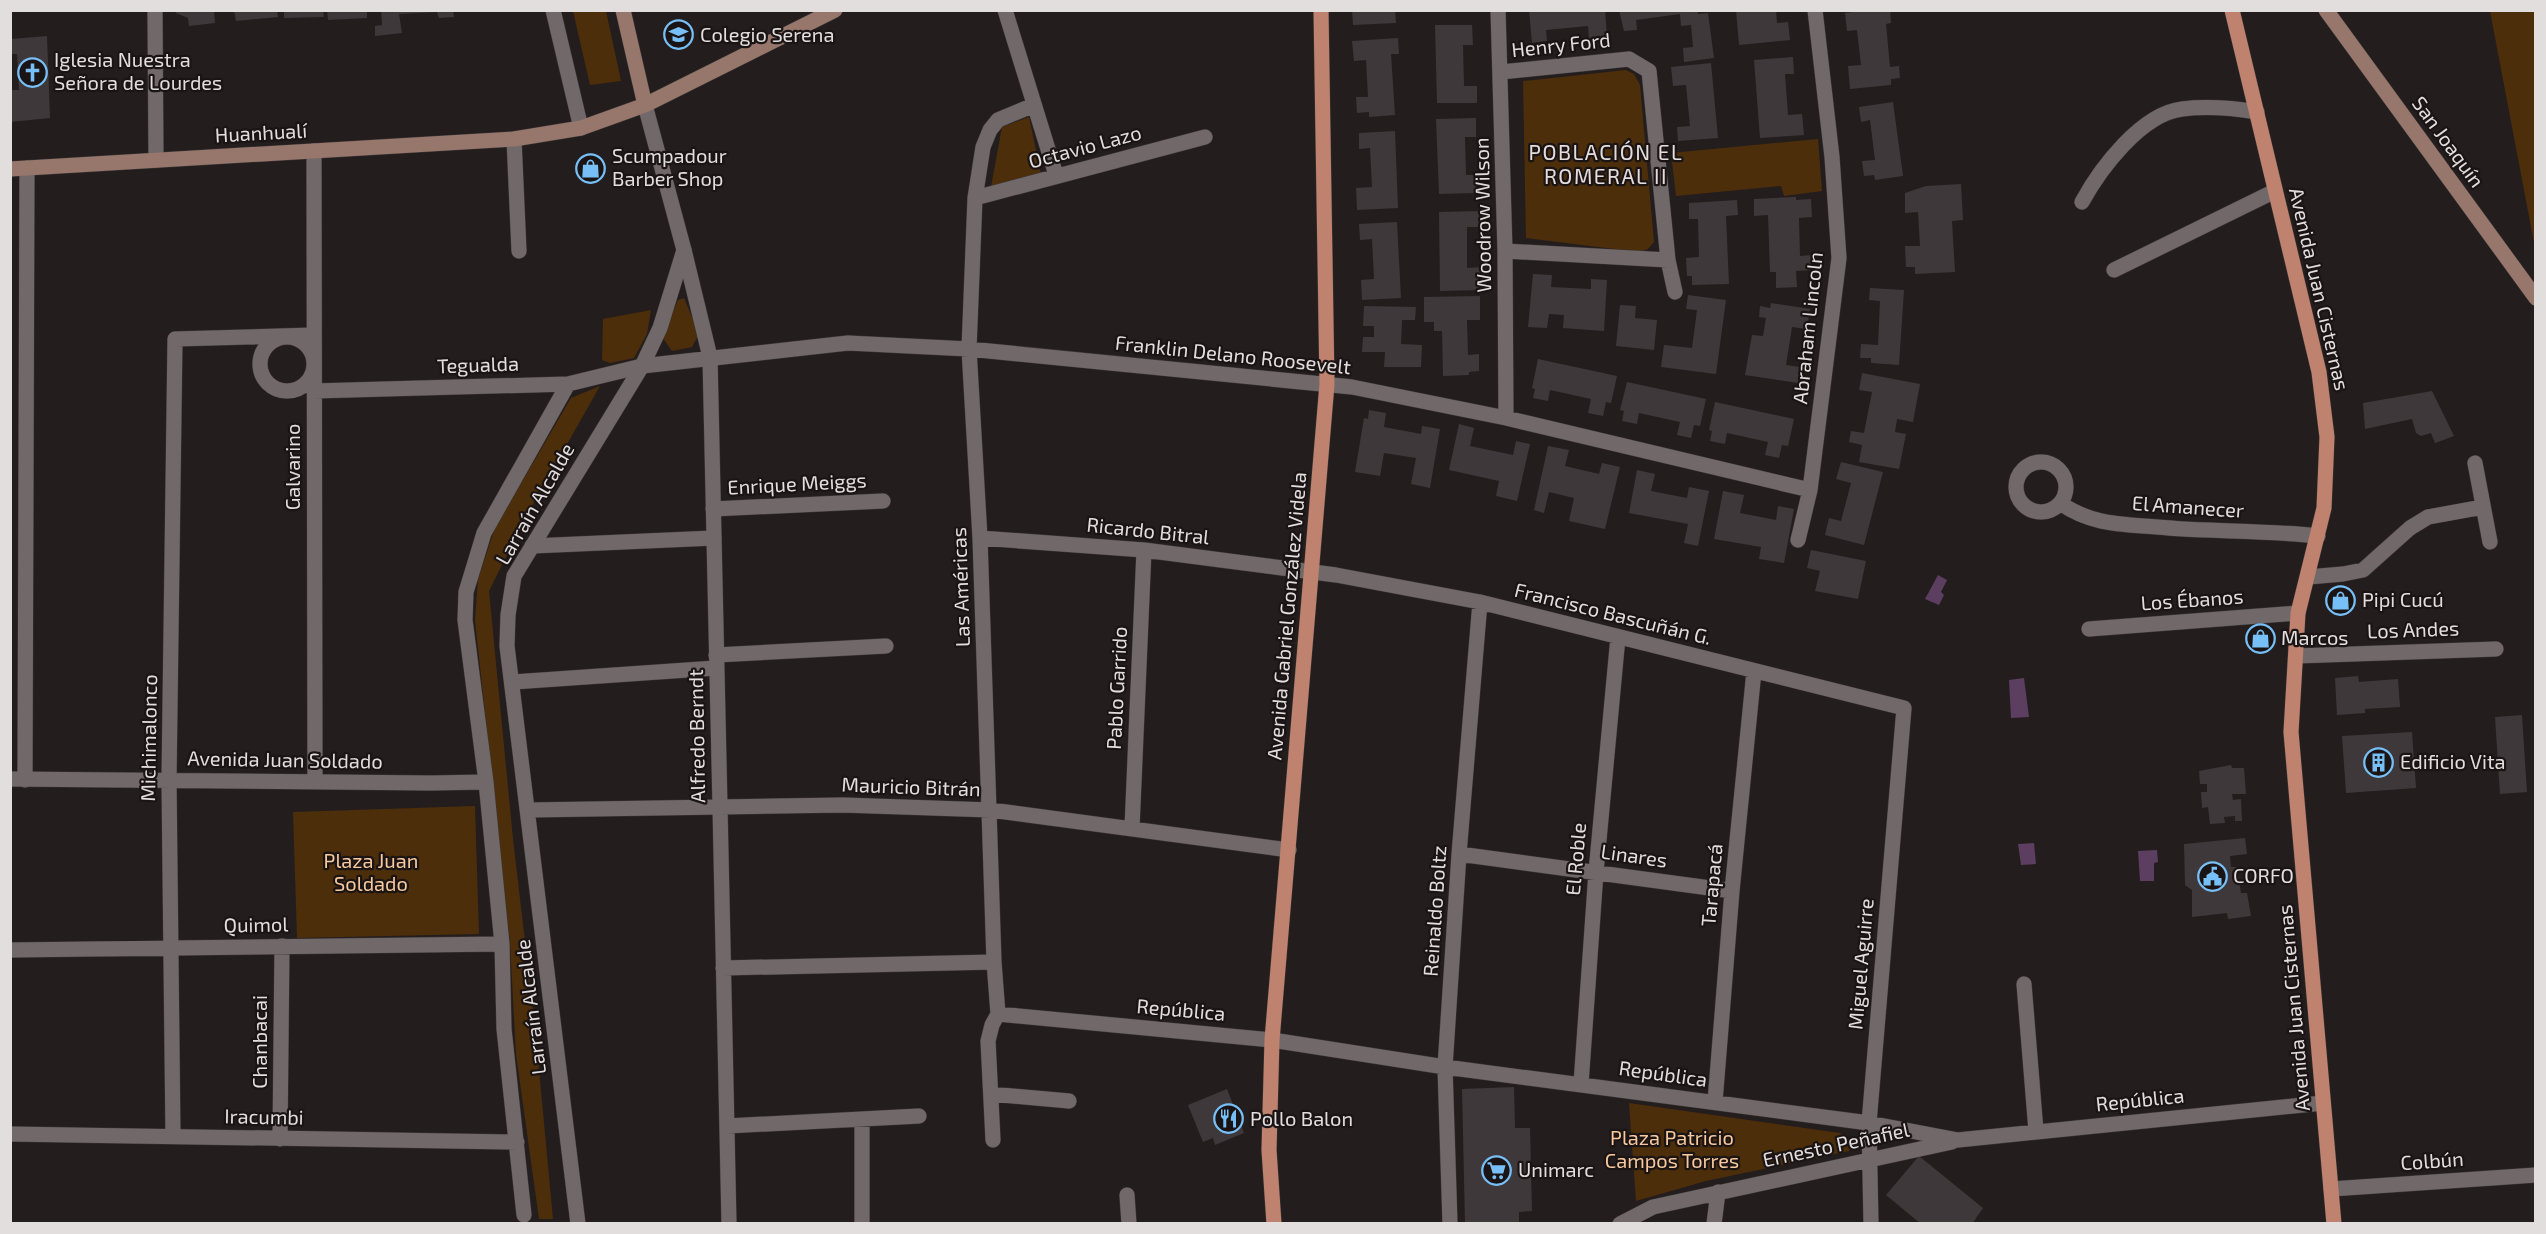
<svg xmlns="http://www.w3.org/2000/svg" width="2546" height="1234" font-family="'Exo 2',sans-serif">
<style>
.green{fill:#4c2e0a}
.water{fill:#5c3e61}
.building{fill:#3f383b}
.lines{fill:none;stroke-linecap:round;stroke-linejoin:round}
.minor-casing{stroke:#3c3737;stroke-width:16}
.tertiary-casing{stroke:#3c3737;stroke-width:16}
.secondary-casing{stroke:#3c3737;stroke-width:16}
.primary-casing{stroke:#3c3737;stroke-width:16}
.minor{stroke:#716969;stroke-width:15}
.tertiary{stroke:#716969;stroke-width:15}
.secondary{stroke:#97766c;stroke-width:15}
.primary{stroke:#be826f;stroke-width:15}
.labels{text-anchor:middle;stroke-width:4.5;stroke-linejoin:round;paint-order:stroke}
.poi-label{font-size:20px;fill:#e3dede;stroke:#1b1415;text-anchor:start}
.street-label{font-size:20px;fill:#e3dede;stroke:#1b1415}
.park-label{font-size:20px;fill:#f7c99c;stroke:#1b1415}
.neighbourhood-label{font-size:21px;letter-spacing:1.5px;fill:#e5dcdc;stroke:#1b1415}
</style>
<rect width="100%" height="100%" fill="#241d1e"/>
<path class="green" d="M573,11H606L621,81L590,85Z
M2490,11H2535V248Z
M1626,70L1634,74L1640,85L1654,242L1648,249L1638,252L1526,238L1523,81Z
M1029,117L1041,174L991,187L1002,127Z
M1818,139L1822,191L1784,196L1781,186L1676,196L1671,153Z
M684,298L699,334L692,347L672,351L662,337L678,300Z
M651,310L647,334L634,358L610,363L602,360L603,319Z
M600,386L524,520L489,591L513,839L535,1027L553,1219H539L516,1054L510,943L475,620L478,579L495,528L571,398Z
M475,806L479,934L297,938L293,812Z
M1629,1103L1840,1133L1850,1139L1853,1146L1849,1151L1706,1181L1636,1201Z"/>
<path class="water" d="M1938,575L1947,580L1941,592L1944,595L1939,605L1925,599Z
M2024,678L2029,717L2011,718L2009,680Z
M2034,843L2036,864L2021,865L2018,844Z
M2157,850L2158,862L2154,863V881H2140L2138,851Z"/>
<path class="building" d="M176,10H214L215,23L189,26L188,18L176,13Z
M234,10H277L278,17L236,21Z
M284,10H323L324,17L284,18Z
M327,10H367V18L328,20Z
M381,10H453L454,17L439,18L437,12L399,14L402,33L375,36V26L382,25Z
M1352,10H1395L1396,23L1353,25Z
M1529,10H1605L1607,37L1589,39L1588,26L1546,30L1547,41L1532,43Z
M1619,10H1698V14L1708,13L1714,58L1684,62L1683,48L1693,47L1691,25L1681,26L1680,14L1636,20L1637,30L1624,31Z
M1736,10H1776L1777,23L1788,22L1790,40L1739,45Z
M1868,10H1890L1891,23L1886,24L1890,67L1899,66L1900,78L1891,79V85L1850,89L1848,66L1861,65L1857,30L1847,31L1845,13Z
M1435,25H1472L1473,45H1463L1464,86H1477V103H1437Z
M47,36L50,118L10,122V90H19L17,54H11V39Z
M1398,38L1399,54H1391L1395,115L1369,117V112L1357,113L1356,97H1368L1366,60L1354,61L1352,41Z
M1793,57L1794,74H1785L1788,115L1802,114L1804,135L1760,138L1754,60Z
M1711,63L1718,138L1678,141L1677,127L1690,126L1686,85L1673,86L1671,67Z
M1893,102L1903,176L1875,180L1874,175L1864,176L1862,161L1875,160L1870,120L1861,122L1859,107Z
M1476,118V137H1465L1466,175H1476V193L1439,194L1436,119Z
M1395,131L1398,208L1357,210L1356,188L1372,187L1370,148L1359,149V133Z
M1961,184L1963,220L1952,221L1955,272L1915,274V267H1906L1905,246H1920L1918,212L1905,213V193L1926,186Z
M1796,197V200L1811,199L1812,217L1799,218L1800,256L1812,255V270L1796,271L1797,287L1776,288V272H1770L1768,215L1754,216V199Z
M1737,200L1738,215L1726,216L1729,284L1692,285V276H1687L1686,258L1699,257L1698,219H1689V203Z
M1479,211V227H1467V268L1481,267V290L1440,291L1439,212Z
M1397,222L1401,298L1362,300L1361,280L1374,279L1372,239L1360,240L1359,224Z
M1533,274L1552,275L1551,287L1591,289V279L1607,280L1604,331L1563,328L1564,315L1549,314L1547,328L1528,327Z
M1870,288L1904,290L1899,365L1871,363V358H1860L1861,344L1878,345L1880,301L1869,300Z
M1688,295L1726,300L1716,374L1661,367L1664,345L1692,348L1697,310L1686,309Z
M1480,296V320H1467L1468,355L1479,354V371L1469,372V375L1443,376L1442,331H1434V322H1424V297Z
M1771,303L1810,309L1807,329L1792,327L1786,365L1800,367L1798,383L1745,375L1752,335L1763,336L1766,318L1759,317L1760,306L1770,308Z
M1620,305L1636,306L1635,318L1657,320L1654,350L1616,346Z
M1364,306L1416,307L1415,320H1402L1401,344L1422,345L1421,367H1384L1385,352H1362L1363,337H1374V326H1363Z
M1538,359L1617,376L1611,403L1606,402L1603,416L1588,413L1591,399L1550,390L1548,401L1533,398L1535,389L1532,388Z
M1862,373L1920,384L1913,422L1897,419L1895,432L1906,434L1899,469L1859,462L1862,445L1849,442L1851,431L1864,433L1872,392L1859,390Z
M1627,382L1706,399L1700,426L1694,425L1691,438L1677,435L1680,422L1639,413L1637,424L1622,421L1624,411L1620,410Z
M2432,391L2454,436L2435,443L2431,433L2421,436L2416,433L2412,419L2365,429L2363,403Z
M1715,402L1794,419L1788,446L1782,445L1779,458L1765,455L1768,442L1727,433L1725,444L1710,441L1712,431L1709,430Z
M1369,410L1386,413L1384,427L1421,434L1422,426L1440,429L1430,488L1411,484L1416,458L1384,453L1380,476L1355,472L1364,418L1368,419Z
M1459,424L1474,428L1470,446L1513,455L1516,441L1530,444L1517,501L1496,496L1499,481L1449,470Z
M1548,446L1569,450L1565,466L1599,474L1602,463L1620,467L1605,529L1569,521L1574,498L1549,492L1544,513L1534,510Z
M1841,462L1883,472L1864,545L1825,535L1829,518L1841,521L1851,483L1836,479Z
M1637,470L1655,474L1651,491L1687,498L1689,487L1709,491L1698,546L1684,543L1688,524L1629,513Z
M1723,491L1744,495L1740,513L1776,520L1778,506L1794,509L1784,563L1759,559L1761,547L1714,539Z
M1811,550L1866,561L1858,599L1815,591L1820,571L1807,568Z
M2358,676L2359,682L2398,679L2400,707L2365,709V713L2337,715L2335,678Z
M2522,715L2527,792L2500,794L2495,717Z
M2412,732L2416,788L2346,793L2342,736Z
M2231,765L2232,768H2244L2246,794H2232L2233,800L2241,799L2242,821H2235V816L2224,817L2225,823L2210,824L2208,807L2202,808L2201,792H2207V784H2200L2199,771Z
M2245,838L2247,854L2230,856L2231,867H2237L2241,893H2247L2251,916L2228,919L2227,913L2192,917V890L2185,885L2184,844Z
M1514,1087L1515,1128H1530L1532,1211L1519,1212V1224H1465L1462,1089Z
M1227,1089L1244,1133L1215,1145L1213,1138L1203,1142L1188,1105Z
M1919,1156L1983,1208L1972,1224H1921L1886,1195Z"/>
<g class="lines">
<defs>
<path id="minor" d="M155,10L156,160
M553,10L581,128
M1005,10L1056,175
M1498,10L1505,251L1506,418
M1501,72L1629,59L1649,71L1668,260L1675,292
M514,139L519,251
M314,151L315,782
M975,198L1205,137
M2082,202C2100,169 2141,114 2182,109C2207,106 2232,108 2257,112
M684,250L710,357
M1505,251L1668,260
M2114,270L2275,191
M260 364a27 27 0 1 1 54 0a27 27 0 1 1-54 0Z
M314,391L568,384L642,366L848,343L969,349L1352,387L1506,418L1810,490
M2016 487a25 25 0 1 1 50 0a25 25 0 1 1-50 0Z
M2475,463L2490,542
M2060,503C2092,525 2120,524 2157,527C2210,532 2264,530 2318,536
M713,509L883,501
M980,538L1144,550L1336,575L1480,602L1904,708L1869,1123L1871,1224
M1798,540L1810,490L1839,258L1832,157L1815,10
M532,546L714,538
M2308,577L2343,574L2363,570L2410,528L2428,517L2483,507
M2089,629L2298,613
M716,655L886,646
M2296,656L2496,649
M513,682L716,668
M10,779L431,783L486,782
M25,780L27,168
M1132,828L1144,550
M1459,854L1732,891
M10,950L502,944
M723,968L994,962
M2024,984L2036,1131
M998,1014L1272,1040L1445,1067L1869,1123L1958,1140L2323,1103
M1581,1084L1596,872L1618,637
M991,1094L1069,1101
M1715,1102L1732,891L1754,671
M862,1119V1224
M727,1126L919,1116
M10,1134L517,1142
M173,1137L169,780L175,339L314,335
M280,1139L282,946
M993,1140L988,1041L992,1025L998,1014L994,962L980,538L969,349L975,198L983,147L990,130L998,120L1034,105
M2331,1189L2536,1175
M1127,1195L1129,1224
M524,1215L504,1029L502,944L486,782L465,620L466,592L484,533L568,384
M729,1224L720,807L843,805L991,810L1289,850
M1450,1224L1445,1067L1459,854L1480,602
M1620,1224L1653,1207L1952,1142
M1714,1224L1718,1192"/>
<path id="tertiary" d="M529,810L720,807L710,357
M578,1224L507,646L508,615L514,576L642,366L660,328L684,250L645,105"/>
<path id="secondary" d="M623,10L645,105
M2326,10L2536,298
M10,169L514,139L581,128L645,105L835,10"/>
<path id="primary" d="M2232,10L2319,372L2327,437L2324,508L2298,613L2291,732L2334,1224
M1274,1224L1269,1150L1272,1040L1327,384L1321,10"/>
</defs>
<use href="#minor" class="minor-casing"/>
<use href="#tertiary" class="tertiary-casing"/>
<use href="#secondary" class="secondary-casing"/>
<use href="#primary" class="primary-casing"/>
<use href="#minor" class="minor"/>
<use href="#tertiary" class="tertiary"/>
<use href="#secondary" class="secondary"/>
<use href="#primary" class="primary"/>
</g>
<defs>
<symbol id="school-ring" viewBox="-11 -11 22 22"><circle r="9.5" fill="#1b1415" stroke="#77bff7" stroke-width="1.5"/><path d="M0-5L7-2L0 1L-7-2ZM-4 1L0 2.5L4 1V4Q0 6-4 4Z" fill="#77bff7"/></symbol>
<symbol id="church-ring" viewBox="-11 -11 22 22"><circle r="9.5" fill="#1b1415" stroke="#77bff7" stroke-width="1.5"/><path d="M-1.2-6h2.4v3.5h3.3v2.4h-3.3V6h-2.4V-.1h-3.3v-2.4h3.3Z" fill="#77bff7"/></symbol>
<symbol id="shop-ring" viewBox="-11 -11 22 22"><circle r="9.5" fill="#1b1415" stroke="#77bff7" stroke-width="1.5"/><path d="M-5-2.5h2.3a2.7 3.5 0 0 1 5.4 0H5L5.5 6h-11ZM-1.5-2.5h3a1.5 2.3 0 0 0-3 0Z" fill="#77bff7"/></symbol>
<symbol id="building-ring" viewBox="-11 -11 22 22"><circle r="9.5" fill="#1b1415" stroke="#77bff7" stroke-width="1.5"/><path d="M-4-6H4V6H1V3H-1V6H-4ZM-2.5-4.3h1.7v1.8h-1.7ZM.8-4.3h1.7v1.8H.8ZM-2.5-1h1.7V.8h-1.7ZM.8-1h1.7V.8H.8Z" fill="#77bff7"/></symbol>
<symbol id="civic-ring" viewBox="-11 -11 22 22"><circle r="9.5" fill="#1b1415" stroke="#77bff7" stroke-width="1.5"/><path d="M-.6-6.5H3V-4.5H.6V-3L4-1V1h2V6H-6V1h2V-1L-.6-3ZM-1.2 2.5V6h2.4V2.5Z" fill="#77bff7"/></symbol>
<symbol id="restaurant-ring" viewBox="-11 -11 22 22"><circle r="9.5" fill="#1b1415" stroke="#77bff7" stroke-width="1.5"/><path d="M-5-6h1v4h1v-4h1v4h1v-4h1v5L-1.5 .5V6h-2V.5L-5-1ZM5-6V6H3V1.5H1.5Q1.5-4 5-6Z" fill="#77bff7"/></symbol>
<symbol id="supermarket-ring" viewBox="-11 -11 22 22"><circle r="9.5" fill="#1b1415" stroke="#77bff7" stroke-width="1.5"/><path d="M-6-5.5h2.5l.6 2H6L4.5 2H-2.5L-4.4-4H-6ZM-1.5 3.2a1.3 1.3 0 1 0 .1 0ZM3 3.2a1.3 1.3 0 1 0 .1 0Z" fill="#77bff7"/></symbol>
</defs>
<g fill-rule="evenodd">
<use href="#school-ring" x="662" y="18" width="33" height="33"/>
<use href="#church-ring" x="16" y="56" width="33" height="33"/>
<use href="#shop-ring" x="574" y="152" width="33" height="33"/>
<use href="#shop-ring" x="2324" y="584" width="33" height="33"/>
<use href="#shop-ring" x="2244" y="622" width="33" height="33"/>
<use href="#building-ring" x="2362" y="746" width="33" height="33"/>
<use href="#civic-ring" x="2196" y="860" width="33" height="33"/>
<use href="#restaurant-ring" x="1212" y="1102" width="33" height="33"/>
<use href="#supermarket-ring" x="1480" y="1154" width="33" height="33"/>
</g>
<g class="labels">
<g class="poi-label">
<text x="700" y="42">Colegio Serena</text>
<text x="54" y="67">Iglesia Nuestra<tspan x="54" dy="23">Señora de Lourdes</tspan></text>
<text x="612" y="163">Scumpadour<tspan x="612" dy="23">Barber Shop</tspan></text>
<text x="2362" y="607">Pipi Cucú</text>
<text x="2281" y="645">Marcos</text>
<text x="2400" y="769">Edificio Vita</text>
<text x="2233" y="883">CORFO</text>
<text x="1250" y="1126">Pollo Balon</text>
<text x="1518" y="1177">Unimarc</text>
</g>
<g class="street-label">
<text transform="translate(1561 45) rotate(-6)" y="7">Henry Ford</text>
<text transform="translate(261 133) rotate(-3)" y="7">Huanhualí</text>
<text transform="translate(2448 142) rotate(54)" y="7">San Joaquín</text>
<text transform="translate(1085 147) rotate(-15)" y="7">Octavio Lazo</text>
<text transform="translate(1483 215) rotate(-91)" y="7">Woodrow Wilson</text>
<text transform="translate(2319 289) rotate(77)" y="7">Avenida Juan Cisternas</text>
<text transform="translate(1808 328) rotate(-84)" y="7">Abraham Lincoln</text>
<text transform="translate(1233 355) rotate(6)" y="7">Franklin Delano Roosevelt</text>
<text transform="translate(478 365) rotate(-2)" y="7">Tegualda</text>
<text transform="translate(293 467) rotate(-90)" y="7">Galvarino</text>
<text transform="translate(797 484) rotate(-3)" y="7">Enrique Meiggs</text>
<text transform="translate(535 504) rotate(-60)" y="7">Larraín Alcalde</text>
<text transform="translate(2188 507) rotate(4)" y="7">El Amanecer</text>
<text transform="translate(1148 531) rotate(6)" y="7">Ricardo Bitral</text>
<text transform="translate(961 587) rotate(-92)" y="7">Las Américas</text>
<text transform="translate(2192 600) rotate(-4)" y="7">Los Ébanos</text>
<text transform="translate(1613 614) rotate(14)" y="7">Francisco Bascuñán G.</text>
<text transform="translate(1287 616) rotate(-85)" y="7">Avenida Gabriel González Videla</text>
<text transform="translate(2413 630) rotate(-2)" y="7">Los Andes</text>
<text transform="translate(1117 688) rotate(-87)" y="7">Pablo Garrido</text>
<text transform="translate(697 736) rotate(-91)" y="7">Alfredo Berndt</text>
<text transform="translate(149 738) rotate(-89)" y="7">Michimalonco</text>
<text transform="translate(285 760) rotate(1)" y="7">Avenida Juan Soldado</text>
<text transform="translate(911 787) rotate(2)" y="7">Mauricio Bitrán</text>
<text transform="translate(1634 856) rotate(8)" y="7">Linares</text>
<text transform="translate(1576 859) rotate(-85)" y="7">El Roble</text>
<text transform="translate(1712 885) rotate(-85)" y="7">Tarapacá</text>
<text transform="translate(1435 911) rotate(-86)" y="7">Reinaldo Boltz</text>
<text transform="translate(256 925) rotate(-1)" y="7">Quimol</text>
<text transform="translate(1861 964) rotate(-85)" y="7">Miguel Aguirre</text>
<text transform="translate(531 1007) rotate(-97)" y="7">Larraín Alcalde</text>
<text transform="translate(2294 1008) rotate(-95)" y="7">Avenida Juan Cisternas</text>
<text transform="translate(1181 1010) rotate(5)" y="7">República</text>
<text transform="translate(260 1042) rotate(-90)" y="7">Chanbacai</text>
<text transform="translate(1663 1074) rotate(8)" y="7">República</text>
<text transform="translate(2140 1100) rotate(-6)" y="7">República</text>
<text transform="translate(264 1117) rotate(1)" y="7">Iracumbi</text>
<text transform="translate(1836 1145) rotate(-12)" y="7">Ernesto Peñafiel</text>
<text transform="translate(2432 1161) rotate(-4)" y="7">Colbún</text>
</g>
<g class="park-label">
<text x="371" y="868">Plaza Juan<tspan x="371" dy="23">Soldado</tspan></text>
<text x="1672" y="1145">Plaza Patricio<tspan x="1672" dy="23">Campos Torres</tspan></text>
</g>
<g class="neighbourhood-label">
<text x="1606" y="160">POBLACIÓN EL<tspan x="1606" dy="24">ROMERAL II</tspan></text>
</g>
</g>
<rect width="2546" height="1234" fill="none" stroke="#e3dede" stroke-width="24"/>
</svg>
